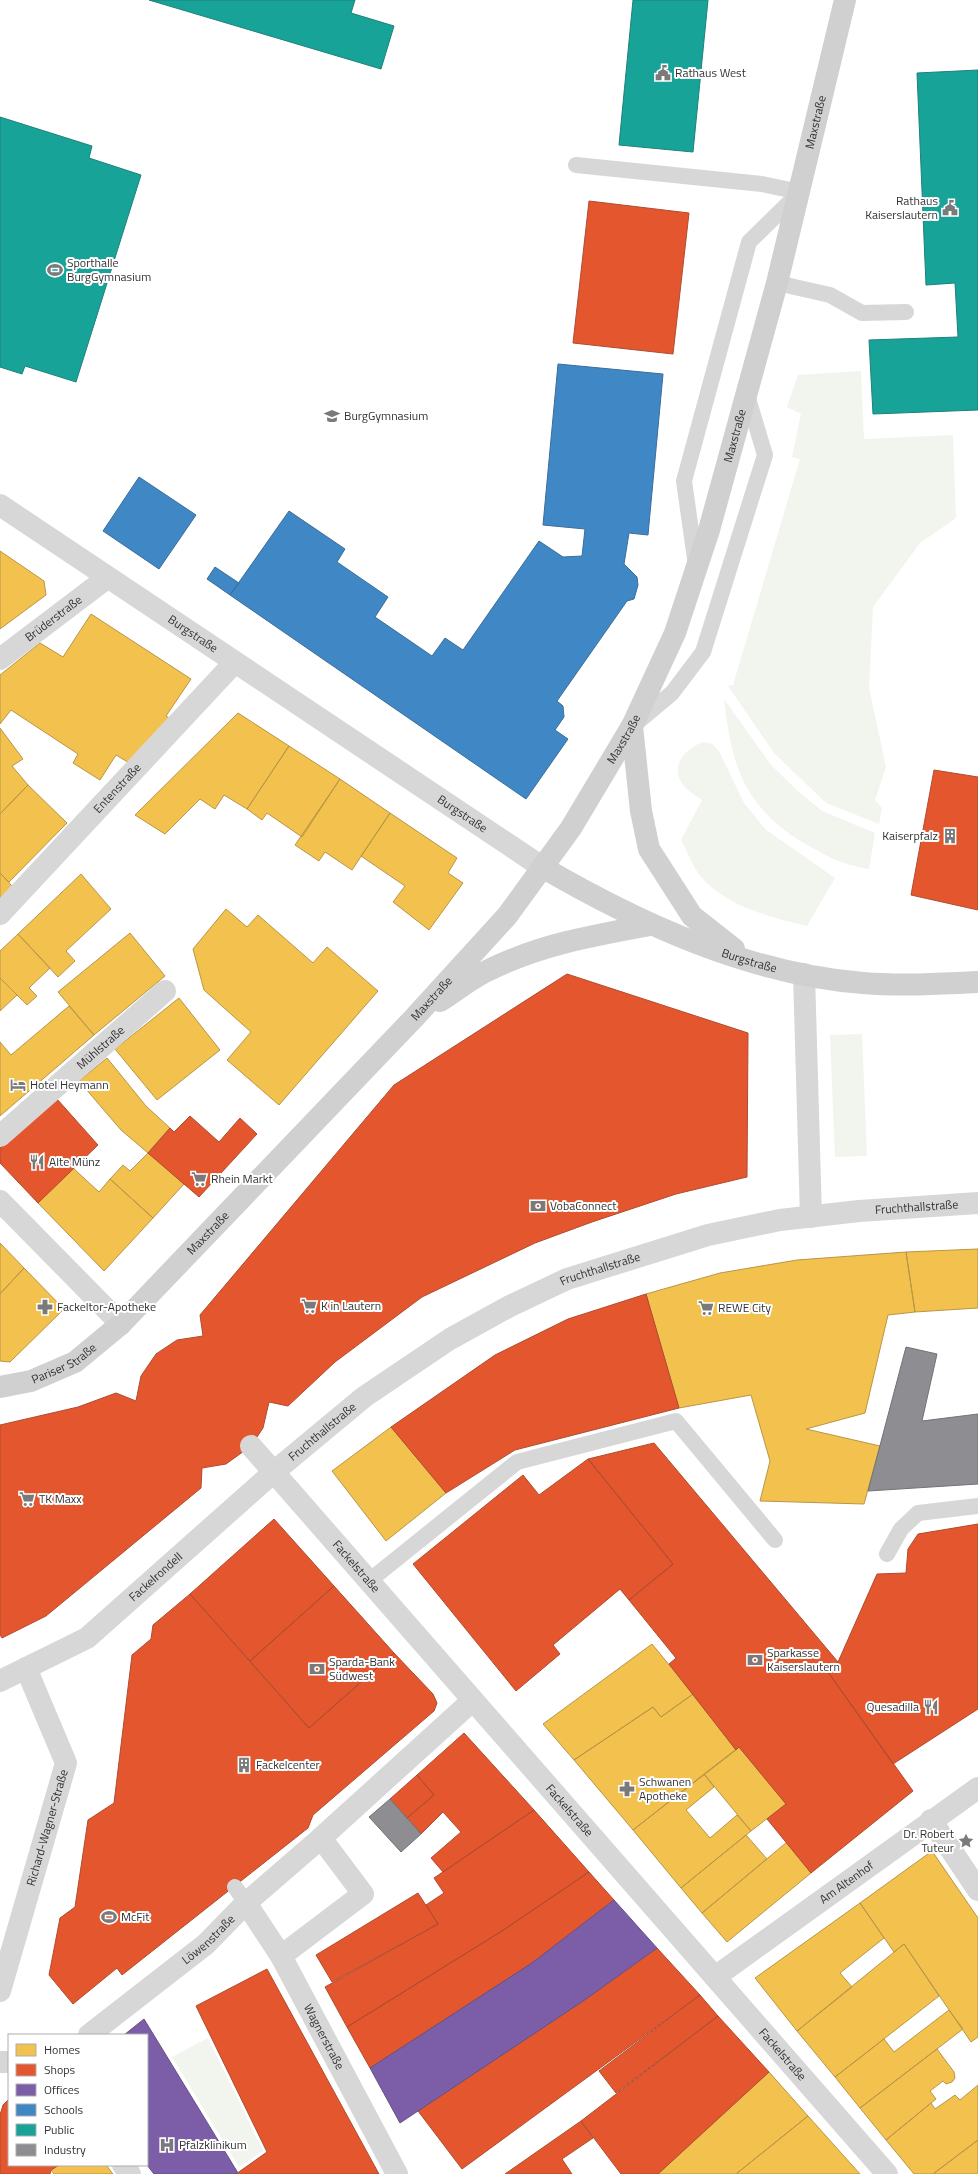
<svg xmlns="http://www.w3.org/2000/svg" width="978" height="2174" font-family="'Titillium Web',sans-serif">
<style>
.green{fill:#f1f5ed}
.homes{fill:#f2c14e;stroke:#b99646}
.shops{fill:#e4572e;stroke:#af4c30}
.offices{fill:#7b5ea7;stroke:#655184}
.schools{fill:#3f88c5;stroke:#3b6e99}
.public{fill:#17a398;stroke:#1f817a}
.industry{fill:#8d8d92;stroke:#727276}
.lines{fill:none;stroke-linecap:round;stroke-linejoin:round}
.lane{stroke:#d7d7d7;stroke-width:16}
.street{stroke:#d7d7d7;stroke-width:22}
.secondary{stroke:#d0d0d0;stroke-width:22}
.labels{text-anchor:middle;stroke-width:4;stroke-linejoin:round;paint-order:stroke}
.poi-label{font-size:12px;fill:#333;stroke:#fff;text-anchor:start}
.street-label{font-size:12px;fill:#333;stroke:#fff}
</style>
<rect width="100%" height="100%" fill="#fff"/>
<path class="green" d="M861,371L864,439L953,435L956,518L920,543L873,607L869,688L886,767L875,800L882,808L879,824L826,803L774,753L728,686L733,685L800,459L792,457L801,414L787,407L798,375Z
M724,699L771,765L800,793L822,811L875,833L869,869C842,865 826,856 802,842C742,804 732,765 724,699Z
M704,742L712,744L719,751L744,803L765,829L835,878L807,926C770,917 723,906 698,873C691,863 687,850 681,840L702,800C697,796 689,792 685,787C668,768 684,748 704,742Z
M862,1034L867,1156L835,1157L830,1035Z
M208,2038L263,2151L239,2167L172,2057Z"/>
<path class="homes" d="M0,551L44,581L46,595L0,629Z
M91,614L191,679L166,716L172,720L131,764L116,755L100,780L73,763L78,754L11,710L0,724V675L40,643L63,657Z
M238,713L289,746L247,809L224,795L215,809L200,799L165,834L135,815Z
M0,728L23,759L12,766L28,785L0,814Z
M289,746L340,779L302,837L267,813L262,820L247,809Z
M340,779L390,813L352,870L325,852L319,861L295,845Z
M28,785L67,823L9,882L0,873V814Z
M390,813L457,858L448,873L463,883L429,930L393,902L405,886L361,856Z
M0,873L13,887L0,900Z
M81,874L111,909L66,951L75,961L58,977L18,934Z
M226,909L247,927L258,915L313,963L327,947L378,991L279,1105L227,1060L251,1032L204,990L193,949Z
M130,933L165,976L94,1035L58,992Z
M18,934L50,968L29,988L37,996L27,1005L0,978V951Z
M0,978L17,995L0,1011Z
M179,998L220,1050L157,1100L115,1049Z
M69,1006L94,1035L0,1116V1042L11,1055Z
M107,1058L146,1106L170,1128L148,1153L121,1130L79,1081Z
M148,1153L184,1184L153,1218L110,1179L123,1165L130,1171Z
M73,1168L99,1192L110,1179L153,1218L104,1271L38,1203Z
M0,1243L24,1268L0,1294Z
M978,1249V1308L915,1312L906,1252Z
M906,1252L915,1312L888,1315L865,1413L806,1429L880,1446L864,1504L760,1501L770,1461L751,1395L679,1408L646,1294L720,1273L797,1260Z
M24,1268L64,1309L10,1362L0,1361V1294Z
M391,1427L446,1493L386,1541L332,1471Z
M652,1644L693,1694L661,1717L653,1707L574,1760L543,1724Z
M693,1694L736,1750L633,1830L574,1760L653,1707L661,1717Z
M739,1747L786,1804L751,1831L704,1774Z
M704,1774L714,1787L686,1810L710,1838L737,1815L751,1831L681,1888L633,1830Z
M746,1835L767,1859L702,1913L681,1888Z
M787,1842L811,1873L727,1942L702,1913Z
M932,1851L978,1918V2037L971,2042L904,1944L894,1952L860,1903Z
M860,1903L884,1938L840,1973L852,1987L797,2031L755,1978Z
M904,1944L939,1996L835,2077L797,2031Z
M949,2010L963,2029L860,2108L835,2077L884,2039L894,2052Z
M937,2049L954,2072L955,2078L952,2082L946,2084L943,2081L930,2091L936,2099L886,2140L860,2108Z
M769,2072L808,2116L736,2174H658Z
M978,2085V2140L933,2174H914L886,2140L931,2103L935,2109L955,2095L960,2100Z
M808,2116L860,2174H736Z
M978,2140V2174H933Z
M59,2165H106L113,2174H54L51,2170Z"/>
<path class="shops" d="M589,201L689,213L673,354L573,343Z
M934,770L978,777V910L911,895Z
M567,974L748,1033L747,1177L676,1194L592,1222L535,1243L422,1297L335,1362L288,1406L269,1402L263,1428L251,1446L226,1464L202,1468L201,1488L46,1616L2,1638L0,1635V1425L78,1407L116,1393L136,1401L141,1376L156,1354L177,1340L203,1336L200,1315L394,1085Z
M57,1099L98,1145L38,1203L0,1163V1148Z
M190,1116L219,1142L240,1118L257,1134L199,1197L148,1153L170,1128L174,1132Z
M646,1294L679,1408L515,1450L446,1493L391,1427L495,1355L568,1319Z
M654,1443L838,1662L828,1672L913,1791L811,1873L767,1819L786,1804L739,1747L736,1750L669,1664L676,1658L629,1600L673,1564L588,1459Z
M588,1459L673,1564L629,1600L620,1589L553,1645L560,1654L516,1691L413,1564L523,1475L539,1495Z
M274,1519L334,1586L250,1661L190,1594Z
M978,1524V1709L893,1764L828,1672L838,1662L877,1574L906,1573L908,1549L918,1534Z
M334,1586L394,1653L309,1728L250,1661Z
M190,1594L309,1728L394,1653L433,1694L437,1703L434,1711L313,1815L308,1828L122,1975L117,1968L73,2004L49,1975L60,1918L75,1907L88,1820L114,1803L132,1655L151,1639L153,1625Z
M464,1733L534,1810L443,1872L431,1858L461,1832L443,1812L421,1834L407,1818L434,1795L417,1775Z
M417,1775L434,1795L407,1818L390,1799Z
M534,1810L589,1872L502,1931L347,2027L325,1987L438,1924L426,1905L444,1893L434,1878Z
M589,1872L614,1900L532,1963L370,2068L347,2027L502,1931Z
M418,1893L438,1924L332,1982L316,1955Z
M657,1948L700,1995L462,2169L418,2111L586,1999Z
M267,1969L379,2174H236L267,2152L196,2006Z
M700,1995L718,2016L616,2093L599,2071Z
M718,2016L769,2072L658,2174H621L581,2121Z
M9,2099V2165H59L51,2170L50,2174H0V2115L3,2105Z
M581,2121L593,2138L562,2159L572,2174H505Z"/>
<path class="offices" d="M614,1900L657,1948L586,1999L400,2123L370,2068L532,1963Z
M144,2019L238,2173L236,2174H154L147,2165V2035H124Z"/>
<path class="schools" d="M558,364L663,374L648,535L629,533L624,564L637,577L638,585L634,599L627,601L557,701L563,706L564,717L555,730L568,739L526,799L230,595L289,511L345,549L337,562L388,597L375,617L432,656L445,638L463,650L539,541L563,557L582,556L585,529L543,525Z
M139,477L196,515L159,569L103,531Z
M215,567L239,583L230,595L207,579Z"/>
<path class="public" d="M149,0H355L351,13L394,26L381,69Z
M633,0H708L693,152L619,145Z
M978,70V410L873,414L869,340L958,337L955,283L926,285L917,73Z
M0,117L92,146L89,158L141,175L76,382L25,366L22,374L0,367Z"/>
<path class="industry" d="M906,1347L937,1354L922,1421L978,1414V1484L868,1491Z
M390,1799L421,1834L401,1852L369,1817Z"/>
<g class="lines">
<path class="lane" d="M576,165L762,184L800,192
M777,283L830,295L862,313L906,312
M696,566L684,481L749,242L800,192
M635,724L672,693L703,652L765,455L747,395
M887,1554L901,1529L918,1513L978,1506
M369,1581L517,1462L676,1421L775,1540
M235,1887L246,1903"/>
<g class="street">
<path id="s1" d="M0,505L542,867"/>
<path id="s2" d="M0,659L107,578"/>
<path id="s3" d="M0,914L235,662"/>
<path d="M804,974L811,1217"/>
<path id="s4" d="M0,1136L165,991"/>
<path d="M0,1201L121,1324"/>
<path id="s5" d="M251,1446L887,2174"/>
<path id="s6" d="M0,1681L87,1638L275,1471L364,1397L450,1339L510,1306L567,1279L708,1235L780,1220L859,1211L978,1203"/>
<path d="M931,1820L978,1890"/>
<path d="M321,1838L472,1701"/>
<path id="s7" d="M246,1903L281,1956L397,2174"/>
<path id="s8" d="M715,1977L978,1788"/>
<path id="s9" d="M0,1991L66,1763L26,1668"/>
<path id="s10" d="M89,2035L206,1944L246,1903L321,1838L363,1894L281,1956"/>
<path d="M0,2062H9"/>
<path d="M123,2165L130,2174"/>
</g>
<g class="secondary">
<path d="M632,726L641,811L649,849L692,916L734,949"/>
<path id="s11" d="M542,867C640,924 749,974 863,983C901,986 939,984 978,982"/>
<path d="M440,1001C456,991 473,977 491,969C542,944 596,935 650,925"/>
<path id="s12" d="M0,1387L31,1381L75,1362L121,1324L414,1018L507,916L571,828L632,726L675,633L709,530L777,283L845,0"/>
</g>
</g>
<defs>
<symbol id="civic-bare" viewBox="-9 -9 18 18"><path d="M-.6-6.5H3V-4.5H.6V-3L4-1V1h2V6H-6V1h2V-1L-.6-3ZM-1.2 2.5V6h2.4V2.5Z" fill="#7a7a7a" stroke="#fff" stroke-width="2.5" paint-order="stroke"/></symbol>
<symbol id="stadium-bare" viewBox="-9 -9 18 18"><path d="M0-5a6.5 5 0 1 0 0 10a6.5 5 0 1 0 0-10ZM-3.5-1.8h7v3.6h-7Z" fill="#7a7a7a" stroke="#fff" stroke-width="2.5" paint-order="stroke"/></symbol>
<symbol id="school-bare" viewBox="-9 -9 18 18"><path d="M0-5L7-2L0 1L-7-2ZM-4 1L0 2.5L4 1V4Q0 6-4 4Z" fill="#7a7a7a" stroke="#fff" stroke-width="2.5" paint-order="stroke"/></symbol>
<symbol id="building-bare" viewBox="-9 -9 18 18"><path d="M-4-6H4V6H1V3H-1V6H-4ZM-2.5-4.3h1.7v1.8h-1.7ZM.8-4.3h1.7v1.8H.8ZM-2.5-1h1.7V.8h-1.7ZM.8-1h1.7V.8H.8Z" fill="#7a7a7a" stroke="#fff" stroke-width="2.5" paint-order="stroke"/></symbol>
<symbol id="hotel-bare" viewBox="-9 -9 18 18"><path d="M-6-4.5h1.5V1H6V5H4.5V3h-9V5H-6ZM-4 0a1.8 1.8 0 1 1 3.6 0ZM.5 0V-2.5h3Q6-2.5 6 0Z" fill="#7a7a7a" stroke="#fff" stroke-width="2.5" paint-order="stroke"/></symbol>
<symbol id="restaurant-bare" viewBox="-9 -9 18 18"><path d="M-5-6h1v4h1v-4h1v4h1v-4h1v5L-1.5 .5V6h-2V.5L-5-1ZM5-6V6H3V1.5H1.5Q1.5-4 5-6Z" fill="#7a7a7a" stroke="#fff" stroke-width="2.5" paint-order="stroke"/></symbol>
<symbol id="supermarket-bare" viewBox="-9 -9 18 18"><path d="M-6-5.5h2.5l.6 2H6L4.5 2H-2.5L-4.4-4H-6ZM-1.5 3.2a1.3 1.3 0 1 0 .1 0ZM3 3.2a1.3 1.3 0 1 0 .1 0Z" fill="#7a7a7a" stroke="#fff" stroke-width="2.5" paint-order="stroke"/></symbol>
<symbol id="bank-bare" viewBox="-9 -9 18 18"><path d="M-6-4H6V4H-6ZM0-2.3a2.3 2.3 0 1 0 0 4.6a2.3 2.3 0 1 0 0-4.6Z" fill="#7a7a7a" stroke="#fff" stroke-width="2.5" paint-order="stroke"/></symbol>
<symbol id="pharmacy-bare" viewBox="-9 -9 18 18"><path d="M-2-6h4v4h4v4h-4v4h-4v-4h-4v-4h4Z" fill="#7a7a7a" stroke="#fff" stroke-width="2.5" paint-order="stroke"/></symbol>
<symbol id="sight-bare" viewBox="-9 -9 18 18"><path d="M0-6L1.8-2.2L6-1.7L2.9 1.2L3.7 5.4L0 3.3L-3.7 5.4L-2.9 1.2L-6-1.7L-1.8-2.2Z" fill="#7a7a7a" stroke="#fff" stroke-width="2.5" paint-order="stroke"/></symbol>
<symbol id="hospital-bare" viewBox="-9 -9 18 18"><path d="M-5-5h3v3.5h4V-5h3V5h-3V1.5h-4V5h-3Z" fill="#7a7a7a" stroke="#fff" stroke-width="2.5" paint-order="stroke"/></symbol>
</defs>
<g fill-rule="evenodd">
<use href="#civic-bare" x="652" y="62" width="22" height="22"/>
<use href="#civic-bare" x="939" y="197" width="22" height="22"/>
<use href="#stadium-bare" x="44" y="259" width="22" height="22"/>
<use href="#school-bare" x="321" y="405" width="22" height="22"/>
<use href="#building-bare" x="939" y="825" width="22" height="22"/>
<use href="#hotel-bare" x="7" y="1074" width="22" height="22"/>
<use href="#restaurant-bare" x="26" y="1151" width="22" height="22"/>
<use href="#supermarket-bare" x="188" y="1168" width="22" height="22"/>
<use href="#bank-bare" x="527" y="1195" width="22" height="22"/>
<use href="#supermarket-bare" x="298" y="1295" width="22" height="22"/>
<use href="#pharmacy-bare" x="34" y="1296" width="22" height="22"/>
<use href="#supermarket-bare" x="695" y="1297" width="22" height="22"/>
<use href="#supermarket-bare" x="16" y="1488" width="22" height="22"/>
<use href="#bank-bare" x="744" y="1649" width="22" height="22"/>
<use href="#bank-bare" x="306" y="1658" width="22" height="22"/>
<use href="#restaurant-bare" x="920" y="1696" width="22" height="22"/>
<use href="#building-bare" x="233" y="1754" width="22" height="22"/>
<use href="#pharmacy-bare" x="616" y="1778" width="22" height="22"/>
<use href="#sight-bare" x="955" y="1830" width="22" height="22"/>
<use href="#stadium-bare" x="98" y="1906" width="22" height="22"/>
<use href="#hospital-bare" x="156" y="2134" width="22" height="22"/>
</g>
<g class="labels">
<g class="poi-label">
<text x="675" y="77">Rathaus West</text>
<text x="938" y="205" text-anchor="end">Rathaus<tspan x="938" dy="14">Kaiserslautern</tspan></text>
<text x="67" y="267">Sporthalle<tspan x="67" dy="14">BurgGymnasium</tspan></text>
<text x="344" y="420">BurgGymnasium</text>
<text x="938" y="840" text-anchor="end">Kaiserpfalz</text>
<text x="30" y="1089">Hotel Heymann</text>
<text x="49" y="1166">Alte Münz</text>
<text x="211" y="1183">Rhein Markt</text>
<text x="550" y="1210">VobaConnect</text>
<text x="321" y="1310">K in Lautern</text>
<text x="57" y="1311">Fackeltor-Apotheke</text>
<text x="718" y="1312">REWE City</text>
<text x="39" y="1503">TK Maxx</text>
<text x="767" y="1657">Sparkasse<tspan x="767" dy="14">Kaiserslautern</tspan></text>
<text x="329" y="1666">Sparda-Bank<tspan x="329" dy="14">Südwest</tspan></text>
<text x="919" y="1711" text-anchor="end">Quesadilla</text>
<text x="256" y="1769">Fackelcenter</text>
<text x="639" y="1786">Schwanen<tspan x="639" dy="14">Apotheke</tspan></text>
<text x="954" y="1838" text-anchor="end">Dr. Robert<tspan x="954" dy="14">Tuteur</tspan></text>
<text x="121" y="1921">McFit</text>
<text x="179" y="2149">Pfalzklinikum</text>
</g>
<g class="street-label">
<text dy="4" stroke="none"><textPath href="#s12" startOffset="1561">Maxstraße</textPath></text>
<text dy="4" stroke="none"><textPath href="#s12" startOffset="1237">Maxstraße</textPath></text>
<text dy="4" stroke="none"><textPath href="#s2" startOffset="67">Brüderstraße</textPath></text>
<text dy="4" stroke="none"><textPath href="#s1" startOffset="232">Burgstraße</textPath></text>
<text dy="4" stroke="none"><textPath href="#s12" startOffset="913">Maxstraße</textPath></text>
<text dy="4" stroke="none"><textPath href="#s3" startOffset="172">Entenstraße</textPath></text>
<text dy="4" stroke="none"><textPath href="#s1" startOffset="556">Burgstraße</textPath></text>
<text dy="4" stroke="none"><textPath href="#s11" startOffset="228">Burgstraße</textPath></text>
<text dy="4" stroke="none"><textPath href="#s12" startOffset="589">Maxstraße</textPath></text>
<text dy="4" stroke="none"><textPath href="#s4" startOffset="134">Mühlstraße</textPath></text>
<text dy="4" stroke="none"><textPath href="#s6" startOffset="1058">Fruchthallstraße</textPath></text>
<text dy="4" stroke="none"><textPath href="#s12" startOffset="265">Maxstraße</textPath></text>
<text dy="4" stroke="none"><textPath href="#s6" startOffset="734">Fruchthallstraße</textPath></text>
<text dy="4" stroke="none"><textPath href="#s12" startOffset="69">Pariser Straße</textPath></text>
<text dy="4" stroke="none"><textPath href="#s6" startOffset="410">Fruchthallstraße</textPath></text>
<text dy="4" stroke="none"><textPath href="#s5" startOffset="160">Fackelstraße</textPath></text>
<text dy="4" stroke="none"><textPath href="#s6" startOffset="189">Fackelrondell</textPath></text>
<text dy="4" stroke="none"><textPath href="#s5" startOffset="484">Fackelstraße</textPath></text>
<text dy="4" stroke="none"><textPath href="#s9" startOffset="170">Richard-Wagner-Straße</textPath></text>
<text dy="4" stroke="none"><textPath href="#s8" startOffset="162">Am Altenhof</textPath></text>
<text dy="4" stroke="none"><textPath href="#s10" startOffset="153">Löwenstraße</textPath></text>
<text dy="4" stroke="none"><textPath href="#s7" startOffset="155">Wagnerstraße</textPath></text>
<text dy="4" stroke="none"><textPath href="#s5" startOffset="808">Fackelstraße</textPath></text>
</g>
</g>
<rect x="8" y="2034" width="140" height="132" fill="#ffffff" stroke="#adadad"/>
<rect x="16" y="2044" width="20" height="12" fill="#f2c14e" stroke="#adadad"/>
<text x="44" y="2054" font-size="12" fill="#333333">Homes</text>
<rect x="16" y="2064" width="20" height="12" fill="#e4572e" stroke="#adadad"/>
<text x="44" y="2074" font-size="12" fill="#333333">Shops</text>
<rect x="16" y="2084" width="20" height="12" fill="#7b5ea7" stroke="#adadad"/>
<text x="44" y="2094" font-size="12" fill="#333333">Offices</text>
<rect x="16" y="2104" width="20" height="12" fill="#3f88c5" stroke="#adadad"/>
<text x="44" y="2114" font-size="12" fill="#333333">Schools</text>
<rect x="16" y="2124" width="20" height="12" fill="#17a398" stroke="#adadad"/>
<text x="44" y="2134" font-size="12" fill="#333333">Public</text>
<rect x="16" y="2144" width="20" height="12" fill="#8d8d92" stroke="#adadad"/>
<text x="44" y="2154" font-size="12" fill="#333333">Industry</text>
</svg>
